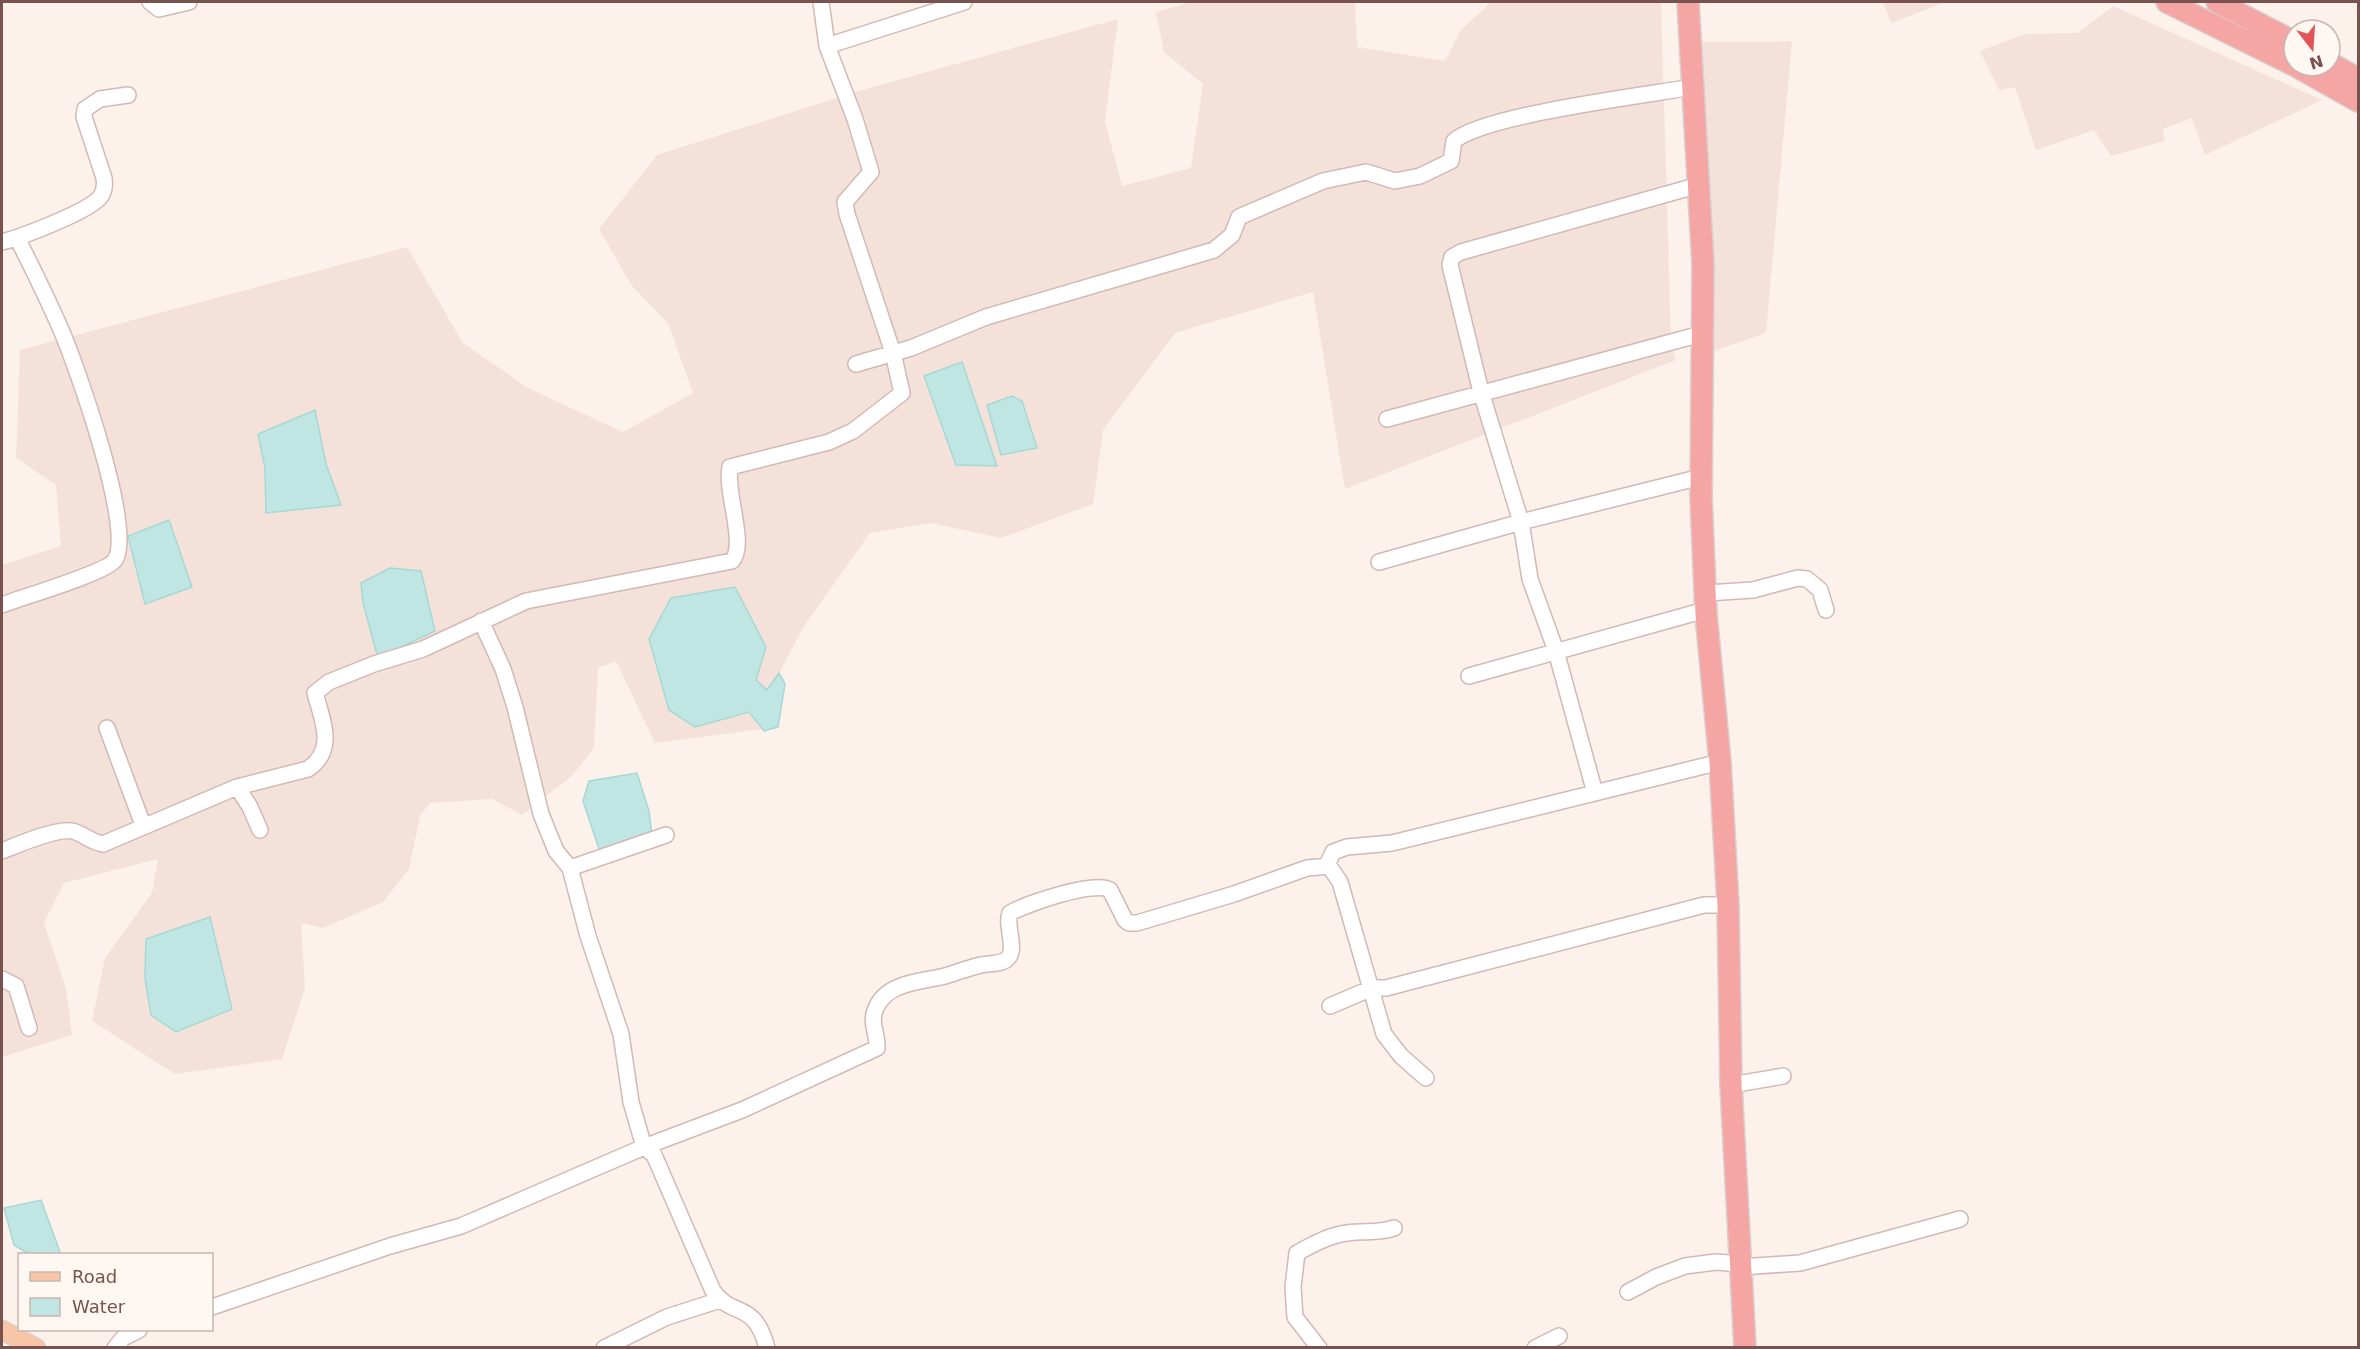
<svg xmlns="http://www.w3.org/2000/svg" width="2360" height="1349" font-family="'DejaVu Sans',sans-serif">
<style>
.residential{fill:#f4e2da}
.water{fill:#bfe6e2;stroke:#a6d8d3;stroke-width:1.5}
.lines{fill:none;stroke-linecap:round;stroke-linejoin:round}
.minor-casing{stroke:#d2b9b3;stroke-width:18}
.major-casing{stroke:#d9cfcd;stroke-width:21}
.highway-casing{stroke:#d9cfcd;stroke-width:24}
.minor{stroke:#fff;stroke-width:15}
.major{stroke:#f8c5a6;stroke-width:18}
.highway{stroke:#f4a5a4;stroke-width:21}
</style>
<rect width="100%" height="100%" fill="#fcf1eb"/>
<path class="residential" d="M1191,2H1355L1357,47L1445,61L1461,30L1491,2H1661L1671,342L1676,360L1345,489L1313,292L1175,333L1103,430L1093,504L1001,538L931,523L870,533L804,626L779,673L778,727L655,743L616,661L598,668L594,748L572,776L522,815L492,799L430,803L420,816L409,869L383,902L323,928L301,923L305,988L282,1059L175,1074L92,1021L105,958L152,893L158,859L64,883L44,923L66,988L72,1035L2,1057V565L61,546L56,485L16,458L20,350L407,247L463,343L528,388L623,432L693,393L668,323L632,286L599,229L657,155L862,90L1118,19L1105,121L1122,186L1191,168L1203,84L1164,52L1156,12Z
M1883,2H1946L1891,23Z
M2113,6L2322,100L2205,155L2192,118L2163,129L2165,141L2111,156L2094,130L2036,150L2015,87L1999,90L1980,51L2025,34L2078,33Z
M1792,41L1766,333L1708,353L1699,42Z"/>
<path class="water" d="M962,362L997,466L956,465L924,376Z
M1012,396L1022,401L1037,448L1001,455L987,405Z
M315,410L326,464L341,505L266,513L265,468L258,434Z
M169,520L192,587L145,604L128,536Z
M390,568L421,571L435,631L378,658L363,603L361,583Z
M735,587L766,647L756,680L767,690L779,673L785,684L778,727L764,731L749,712L695,727L669,710L649,639L671,598Z
M637,773L649,811L652,835L600,852L583,801L589,781Z
M210,917L232,1009L176,1032L151,1015L145,978L146,939Z
M41,1200L60,1252L58,1254H29L14,1245L4,1208Z"/>
<g class="lines">
<defs>
<path id="minor" d="M150,2L159,9L189,2
M827,46L964,2
M2,242C21,237 91,211 101,196C105,190 105,185 104,178L84,117L85,109L100,99L128,95
M856,364L911,348L986,317L1214,250L1232,235L1239,217L1323,181L1366,172L1395,181L1420,176L1451,161L1454,141C1483,115 1647,95 1693,87
M1387,419L1701,334
M1379,562L1521,522L1701,477
M1707,593L1753,590L1798,578L1807,579L1820,590L1826,610
M2,605C22,597 106,573 115,560C135,530 77,368 62,332C48,300 33,269 17,238
M481,621L503,669L515,707L541,814L556,851L570,868L588,936L621,1034L631,1102L644,1147L654,1155L713,1291C733,1319 754,1299 767,1348
M1469,676L1698,612L1706,614
M107,728L143,825
M237,787L250,807L260,830
M1595,793L1556,651L1530,579L1521,522L1481,392L1450,265L1452,257L1461,252L1699,185
M2,851C17,845 56,828 72,831C83,833 90,842 103,844L237,787L308,769C336,750 323,722 315,693L329,682L374,664L423,649L526,601L732,561C747,544 725,493 730,467L829,442L853,431L902,393L893,353L847,214L845,202L871,172L855,119L827,46L821,2
M1327,865L1333,852L1347,847L1392,843L1720,762
M570,868L666,835
M2,979L16,986L29,1028
M1330,1006L1372,988H1386L1704,905H1728
M1731,1085L1783,1076
M1628,1292L1656,1277L1685,1266L1716,1262L1729,1263L1741,1267L1800,1263L1960,1219
M212,1307L390,1246L461,1226L644,1147L742,1110L877,1048C878,1034 869,1022 876,1008C887,982 921,982 945,976C957,972 969,968 981,965C988,963 1002,965 1008,958C1017,949 1005,925 1010,913C1026,904 1095,880 1110,890L1125,920L1129,923H1137L1234,894L1307,868L1329,866L1340,882L1384,1034L1401,1056L1426,1078
M115,1348L123,1338L139,1330
M604,1348L667,1317L720,1300
M1319,1348L1295,1317L1293,1287L1297,1253C1312,1245 1329,1235 1347,1233C1364,1230 1377,1234 1394,1228
M1535,1348L1559,1336"/>
<path id="major" d="M2,1330L36,1348"/>
<path id="highway" d="M1688,2L1703,265L1701,497L1706,614L1720,762L1728,905L1731,1085L1745,1348
M2167,2L2294,65
M2217,2L2294,42
M2330,63L2358,79
M2296,66L2358,101"/>
</defs>
<use href="#minor" class="minor-casing"/>
<use href="#major" class="major-casing"/>
<use href="#highway" class="highway-casing"/>
<use href="#minor" class="minor"/>
<use href="#major" class="major"/>
<use href="#highway" class="highway"/>
</g>
<rect width="2360" height="1349" fill="none" stroke="#78524e" stroke-width="6"/>
<rect x="18" y="1253" width="195" height="78" fill="#fff7f2" stroke="#c9b5b0" stroke-width="1.5"/>
<rect x="30" y="1272" width="30" height="9" fill="#f8c5a6" stroke="#c9b5b0" stroke-width="1.5"/>
<text x="72" y="1283" font-size="18" fill="#78524e">Road</text>
<rect x="30" y="1298" width="30" height="18" fill="#bfe6e2" stroke="#c9b5b0" stroke-width="1.5"/>
<text x="72" y="1313" font-size="18" fill="#78524e">Water</text>
<g transform="translate(2312 48) rotate(163)"><circle r="28" fill="#fff7f2" stroke="#c9b5b0" stroke-width="1.5"/>
<path d="M0-4.5L10 22L0 15L-10 22Z" fill="#e25458"/>
<text y="-9" font-size="16" font-weight="bold" text-anchor="middle" fill="#78524e">N</text>
</g>
</svg>
